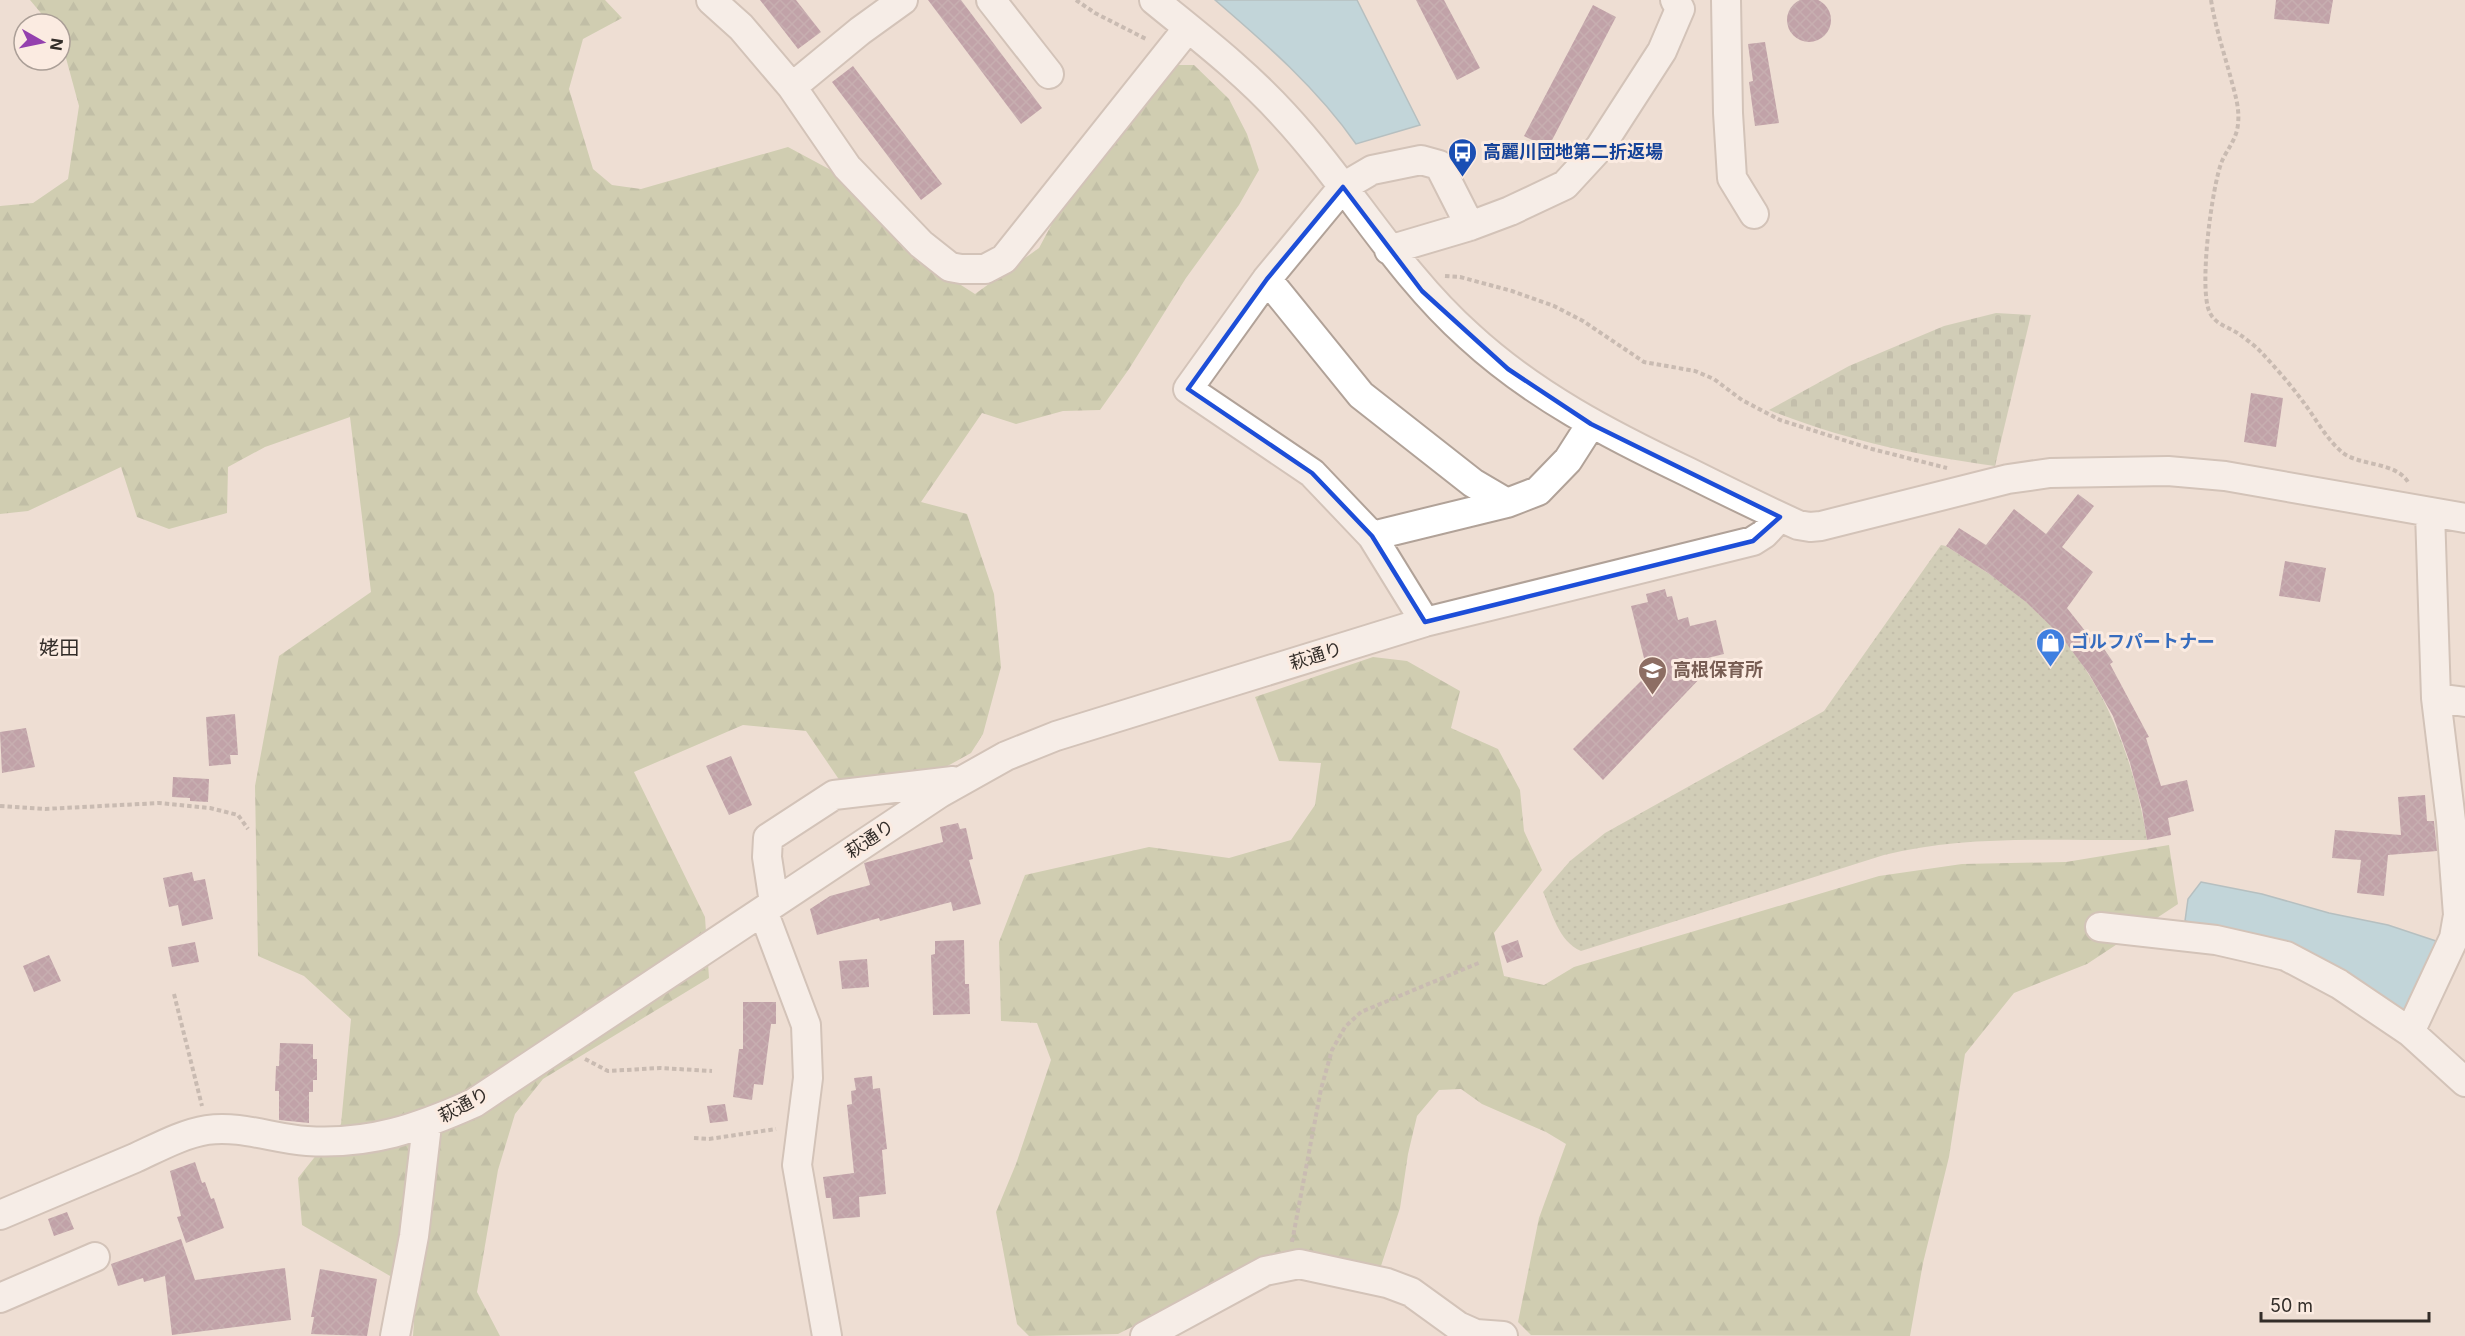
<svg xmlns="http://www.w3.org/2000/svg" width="2465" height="1336" font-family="Inter,'Noto Sans JP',sans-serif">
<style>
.grass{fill:url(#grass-dots)}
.forest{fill:url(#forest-firs)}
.cemetery{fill:url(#cemetery-stones)}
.water{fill:#8cc9df;stroke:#719aa8;stroke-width:1.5}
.building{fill:url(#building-cross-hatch)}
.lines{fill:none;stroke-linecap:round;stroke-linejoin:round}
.minor-casing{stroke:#b1a298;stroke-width:32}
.path{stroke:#9c9189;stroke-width:4;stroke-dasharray:4.5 3;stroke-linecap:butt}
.minor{stroke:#fff;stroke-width:28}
.marked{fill:none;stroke:#1d4ed8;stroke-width:4.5;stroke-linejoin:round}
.labels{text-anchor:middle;stroke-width:6;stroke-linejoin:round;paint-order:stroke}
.transit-label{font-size:18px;font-weight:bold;fill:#164399;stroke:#fbebe1;text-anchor:start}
.shop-label{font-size:18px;font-weight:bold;fill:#366cbe;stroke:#fbebe1;text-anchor:start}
.street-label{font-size:18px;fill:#332d29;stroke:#fbebe1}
.education-label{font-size:18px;font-weight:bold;fill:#785e54;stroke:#fbebe1;text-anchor:start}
.neighbourhood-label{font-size:20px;fill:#332d29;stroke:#fbebe1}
</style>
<defs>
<pattern id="grass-dots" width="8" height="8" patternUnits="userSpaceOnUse" patternTransform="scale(1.5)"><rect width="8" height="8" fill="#aeb995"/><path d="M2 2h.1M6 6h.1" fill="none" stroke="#8e977a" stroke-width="1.8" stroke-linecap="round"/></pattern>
<pattern id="forest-firs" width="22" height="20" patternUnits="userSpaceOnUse" patternTransform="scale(1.5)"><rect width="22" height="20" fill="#aab988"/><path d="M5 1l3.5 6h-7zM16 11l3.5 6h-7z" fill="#8b976f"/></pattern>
<pattern id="cemetery-stones" width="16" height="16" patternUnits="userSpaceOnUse" patternTransform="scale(1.5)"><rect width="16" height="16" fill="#aeb995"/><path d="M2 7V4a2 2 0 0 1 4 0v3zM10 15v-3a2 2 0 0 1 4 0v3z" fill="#8e977a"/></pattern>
<pattern id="building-cross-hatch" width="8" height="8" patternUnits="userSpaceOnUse" patternTransform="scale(1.5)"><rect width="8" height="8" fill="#895a73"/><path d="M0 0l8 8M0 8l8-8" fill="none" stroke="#977486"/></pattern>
</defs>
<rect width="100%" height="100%" fill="#eeded3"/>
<path class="grass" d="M1941,545L1946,546C1973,563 2000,580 2025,601C2097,660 2133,750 2147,840C2062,841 1967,834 1884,855L1581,951C1558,941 1552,912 1543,892L1570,861L1605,833L1824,711Z"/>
<path class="forest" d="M30,0H605L622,18L583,39L569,89L593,169L612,185L641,189L788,147L842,176L925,262L975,294L1039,248L1078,175L1176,65H1194L1229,99L1247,134L1259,170L1239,205L1186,278L1129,369L1100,410L1063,411L1016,424L982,413L921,502L967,514L994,594L1001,667L983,734L971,753L924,779L840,781L806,731L743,725L634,772L705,917L709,978L543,1079L515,1114L498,1170L477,1292L500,1336H413L416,1291L302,1225L298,1178L341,1124L351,1019L304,976L258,956L255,786L279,656L371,592L350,417L265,447L228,467L227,513L169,529L137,517L121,467L28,511L0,514V206L33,203L68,179L79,106L60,36V24H50Z
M1373,657L1407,661L1460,691L1451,728L1498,749L1520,790L1524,831L1542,870L1494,933L1504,976L1544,985L1574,967L1879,876L1962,864L2066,862L2169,845L2178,904L2087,964L2014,993L1965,1054L1949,1157L1923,1263L1910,1336L1531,1335L1518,1322L1539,1218L1566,1144L1546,1132L1482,1104L1461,1089L1439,1090L1417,1116L1408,1154L1400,1208L1380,1269L1280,1252L1244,1273L1197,1294L1118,1334L1029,1336L1017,1324L996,1212L1016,1164L1051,1060L1037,1023L1001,1021L999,942L1025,875L1149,847L1229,858L1291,840L1315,805L1321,763L1279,761L1255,697Z"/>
<path class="cemetery" d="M1996,313L2031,315L1995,466C1914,455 1845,440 1769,410L1849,366L1944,326Z"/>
<path class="water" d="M1215,0H1357L1420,125L1356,144C1317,88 1266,44 1215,0Z
M2201,882L2262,894L2329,913L2388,925L2439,942L2405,1017L2221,931L2185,921L2188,899Z"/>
<path class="building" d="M1787 20a22 22 0 1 1 44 0a22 22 0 1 1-44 0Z
M760,0H796L821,32L798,49Z
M928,0H961L1042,108L1021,124Z
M1416,0H1444L1480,68L1457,80Z
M2276,0H2333L2329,24L2274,19Z
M1593,5L1616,17L1548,148L1524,136Z
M1765,42L1779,123L1755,126L1749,82L1753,81L1748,44Z
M853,66L942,184L921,200L832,82Z
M2251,393L2283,398L2276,447L2244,442Z
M2078,494L2094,506L2062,547L2093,572L2067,608L2097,646L2100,643L2113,662L2110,664L2149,737L2146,738L2161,786L2187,780L2194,811L2168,818L2171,835L2147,840L2142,809L2130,763L2113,716L2089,674L2061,636L2026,602L1988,573L1946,546L1959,528L1986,545L2014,509L2046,534Z
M2285,561L2326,568L2320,602L2279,596Z
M1665,589L1667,597L1672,596L1678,620L1688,617L1690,626L1716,620L1724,654L1691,662L1704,674L1603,780L1573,749L1648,674L1631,606L1648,602L1646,594Z
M235,714L238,755H230L231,764L209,766L206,717Z
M26,728L35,767L2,773L0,732Z
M731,756L752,805L729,815L706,766Z
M173,777L209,779L208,802L190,801V798L172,797Z
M2425,795L2427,821H2434L2437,851L2388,855L2384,896L2357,893L2361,860L2332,858L2335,830L2401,835L2398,797Z
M958,823L960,829L966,828L973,859L969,860L981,904L953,911L951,902L880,921L879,918L817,935L810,909L830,896L870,885L864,863L943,842L940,827Z
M192,872L194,881L205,879L213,919L182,926L178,905L169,907L163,878Z
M964,940L965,984H969L970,1014L933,1015L931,955L935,954V941Z
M1518,940L1523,957L1507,963L1501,946Z
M195,942L199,962L172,967L168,947Z
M49,955L61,981L34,992L23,966Z
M867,959L869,987L842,989L839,961Z
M743,1002H776V1024H771L763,1085L754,1084L752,1100L733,1097L739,1049H743Z
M280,1043L313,1044V1059H317V1080H313V1092H309V1123L279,1120V1091H275L276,1066H279Z
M872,1076L873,1089L880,1088L887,1149L882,1150L886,1194L859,1197L860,1217L833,1219L831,1198H826L823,1177L854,1173L847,1105L852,1104L851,1091L856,1090L854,1078Z
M725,1104L728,1121L710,1123L707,1106Z
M195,1162L202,1183L205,1182L211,1199L214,1198L224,1228L186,1243L177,1217L181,1216L170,1171Z
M67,1212L74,1229L54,1236L48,1219Z
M181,1239L195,1280L285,1268L291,1320L172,1335L165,1276L144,1282L143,1278L118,1286L111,1264Z
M320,1269L377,1279L367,1336L311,1334L314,1317H311Z"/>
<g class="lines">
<defs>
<path id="minor" d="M711,0L741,27L792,87L847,167L921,244L950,267L961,269H985L1004,259L1188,28
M991,0L1049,74
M1154,0C1198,36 1245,72 1283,114C1349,185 1396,271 1469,336C1533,395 1610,435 1688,472C1724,490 1761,508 1798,525L1810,527L1821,526L2008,479L2050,473L2168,471L2225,476L2465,518
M1726,0L1728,113L1732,178L1754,214
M792,87L860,31L903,0
M1389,250L1470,226L1510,211L1565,185L1600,147L1662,51L1680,9L1675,0
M1267,279L1361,395L1473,483L1507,503
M1372,536L1507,503L1538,491L1568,460L1591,424
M1425,622L1372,536L1312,473L1188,389L1267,279L1343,187L1372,170L1421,160L1439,165L1470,226
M2436,698L2465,702
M774,903L767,857L768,838L834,795L953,781
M763,911L806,1025L808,1078L797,1165L827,1336
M2100,927L2216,940L2286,956L2339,984L2410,1032L2465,1082
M2410,1032L2454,938L2458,915L2451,821L2436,698L2430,512
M0,1215C45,1196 90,1177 135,1158C157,1148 182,1134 207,1130C241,1125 274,1139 307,1141C370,1145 418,1128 474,1103L940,793L1006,756L1056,736L1425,622L1753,541L1764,534L1780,517
M0,1298L95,1257
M395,1336L414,1236L427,1125
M1145,1336L1265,1271L1299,1264L1387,1283L1411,1292L1458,1326L1476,1334L1503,1336"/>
</defs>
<use href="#minor" class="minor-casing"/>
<path class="path" d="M1076,0L1095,13L1148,40
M2211,0C2215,25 2223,50 2230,75C2234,91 2240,107 2238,124C2237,138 2228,148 2222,161C2212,185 2198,291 2210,313C2216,325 2229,327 2239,334C2246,339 2254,345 2260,351C2275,367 2291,385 2304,403C2316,419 2327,440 2343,453C2361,466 2396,462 2408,482
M1445,276L1460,277L1512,291L1554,306L1583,321L1644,362L1695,371L1714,379L1742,400L1780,420L1872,449L1947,468
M0,806L45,809L159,803L210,808L238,815L248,829
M174,994L202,1106
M585,1059L608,1071L660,1068L712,1071
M694,1138L709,1139L776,1129
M1292,1242L1321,1089L1332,1050L1345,1027L1361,1012L1481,962"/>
<use href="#minor" class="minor"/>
</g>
<path d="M0 0H2465V1336H0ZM1343,187L1422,291L1508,369L1591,424L1780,517L1753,541L1425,622L1372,536L1312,473L1188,389L1267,279Z" fill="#eeded3" fill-opacity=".55" fill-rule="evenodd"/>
<path class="marked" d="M1343,187L1422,291L1508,369L1591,424L1780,517L1753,541L1425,622L1372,536L1312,473L1188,389L1267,279Z"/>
<defs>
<symbol id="bus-pin" viewBox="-11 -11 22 30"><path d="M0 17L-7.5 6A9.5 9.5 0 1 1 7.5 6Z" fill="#1a4fb4" stroke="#fbebe1"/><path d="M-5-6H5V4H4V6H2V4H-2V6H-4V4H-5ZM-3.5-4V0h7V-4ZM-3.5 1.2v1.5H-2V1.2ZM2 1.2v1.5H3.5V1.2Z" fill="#fff"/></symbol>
<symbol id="shop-pin" viewBox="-11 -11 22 30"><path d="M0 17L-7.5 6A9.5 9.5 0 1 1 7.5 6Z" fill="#3f7fe0" stroke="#fbebe1"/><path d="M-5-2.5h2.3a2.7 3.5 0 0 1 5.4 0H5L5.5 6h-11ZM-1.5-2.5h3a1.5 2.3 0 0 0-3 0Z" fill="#fff"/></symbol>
<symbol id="school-pin" viewBox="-11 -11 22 30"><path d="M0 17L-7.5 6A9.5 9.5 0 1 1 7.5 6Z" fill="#8d6e63" stroke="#fbebe1"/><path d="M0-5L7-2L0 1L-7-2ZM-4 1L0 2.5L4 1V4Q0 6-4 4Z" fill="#fff"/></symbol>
</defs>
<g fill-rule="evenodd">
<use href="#bus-pin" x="1446" y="136" width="33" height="45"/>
<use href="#shop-pin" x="2034" y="626" width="33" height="45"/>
<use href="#school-pin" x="1636" y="654" width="33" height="45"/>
</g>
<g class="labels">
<g class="transit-label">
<text x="1483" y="158">高麗川団地第二折返場</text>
</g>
<g class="shop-label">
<text x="2071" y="648">ゴルフパートナー</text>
</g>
<g class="street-label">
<text transform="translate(1316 656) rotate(-17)" y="6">萩通り</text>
<text transform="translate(870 839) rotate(-34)" y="6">萩通り</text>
<text transform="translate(464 1105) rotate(-28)" y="6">萩通り</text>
</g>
<g class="education-label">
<text x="1673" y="676">高根保育所</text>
</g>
<g class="neighbourhood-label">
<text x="59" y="655">姥田</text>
</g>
</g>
<g transform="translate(42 42) rotate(99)"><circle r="28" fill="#fbebe1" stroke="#ab9f97" stroke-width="1.5"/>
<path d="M0-4.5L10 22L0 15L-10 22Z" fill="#9440ae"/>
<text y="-9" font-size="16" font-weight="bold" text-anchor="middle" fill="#332d29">N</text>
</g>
<path d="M2261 1312v9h168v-9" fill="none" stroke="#332d29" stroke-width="3"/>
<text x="2270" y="1312" font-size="18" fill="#332d29" stroke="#fbebe1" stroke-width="4.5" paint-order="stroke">50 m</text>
</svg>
